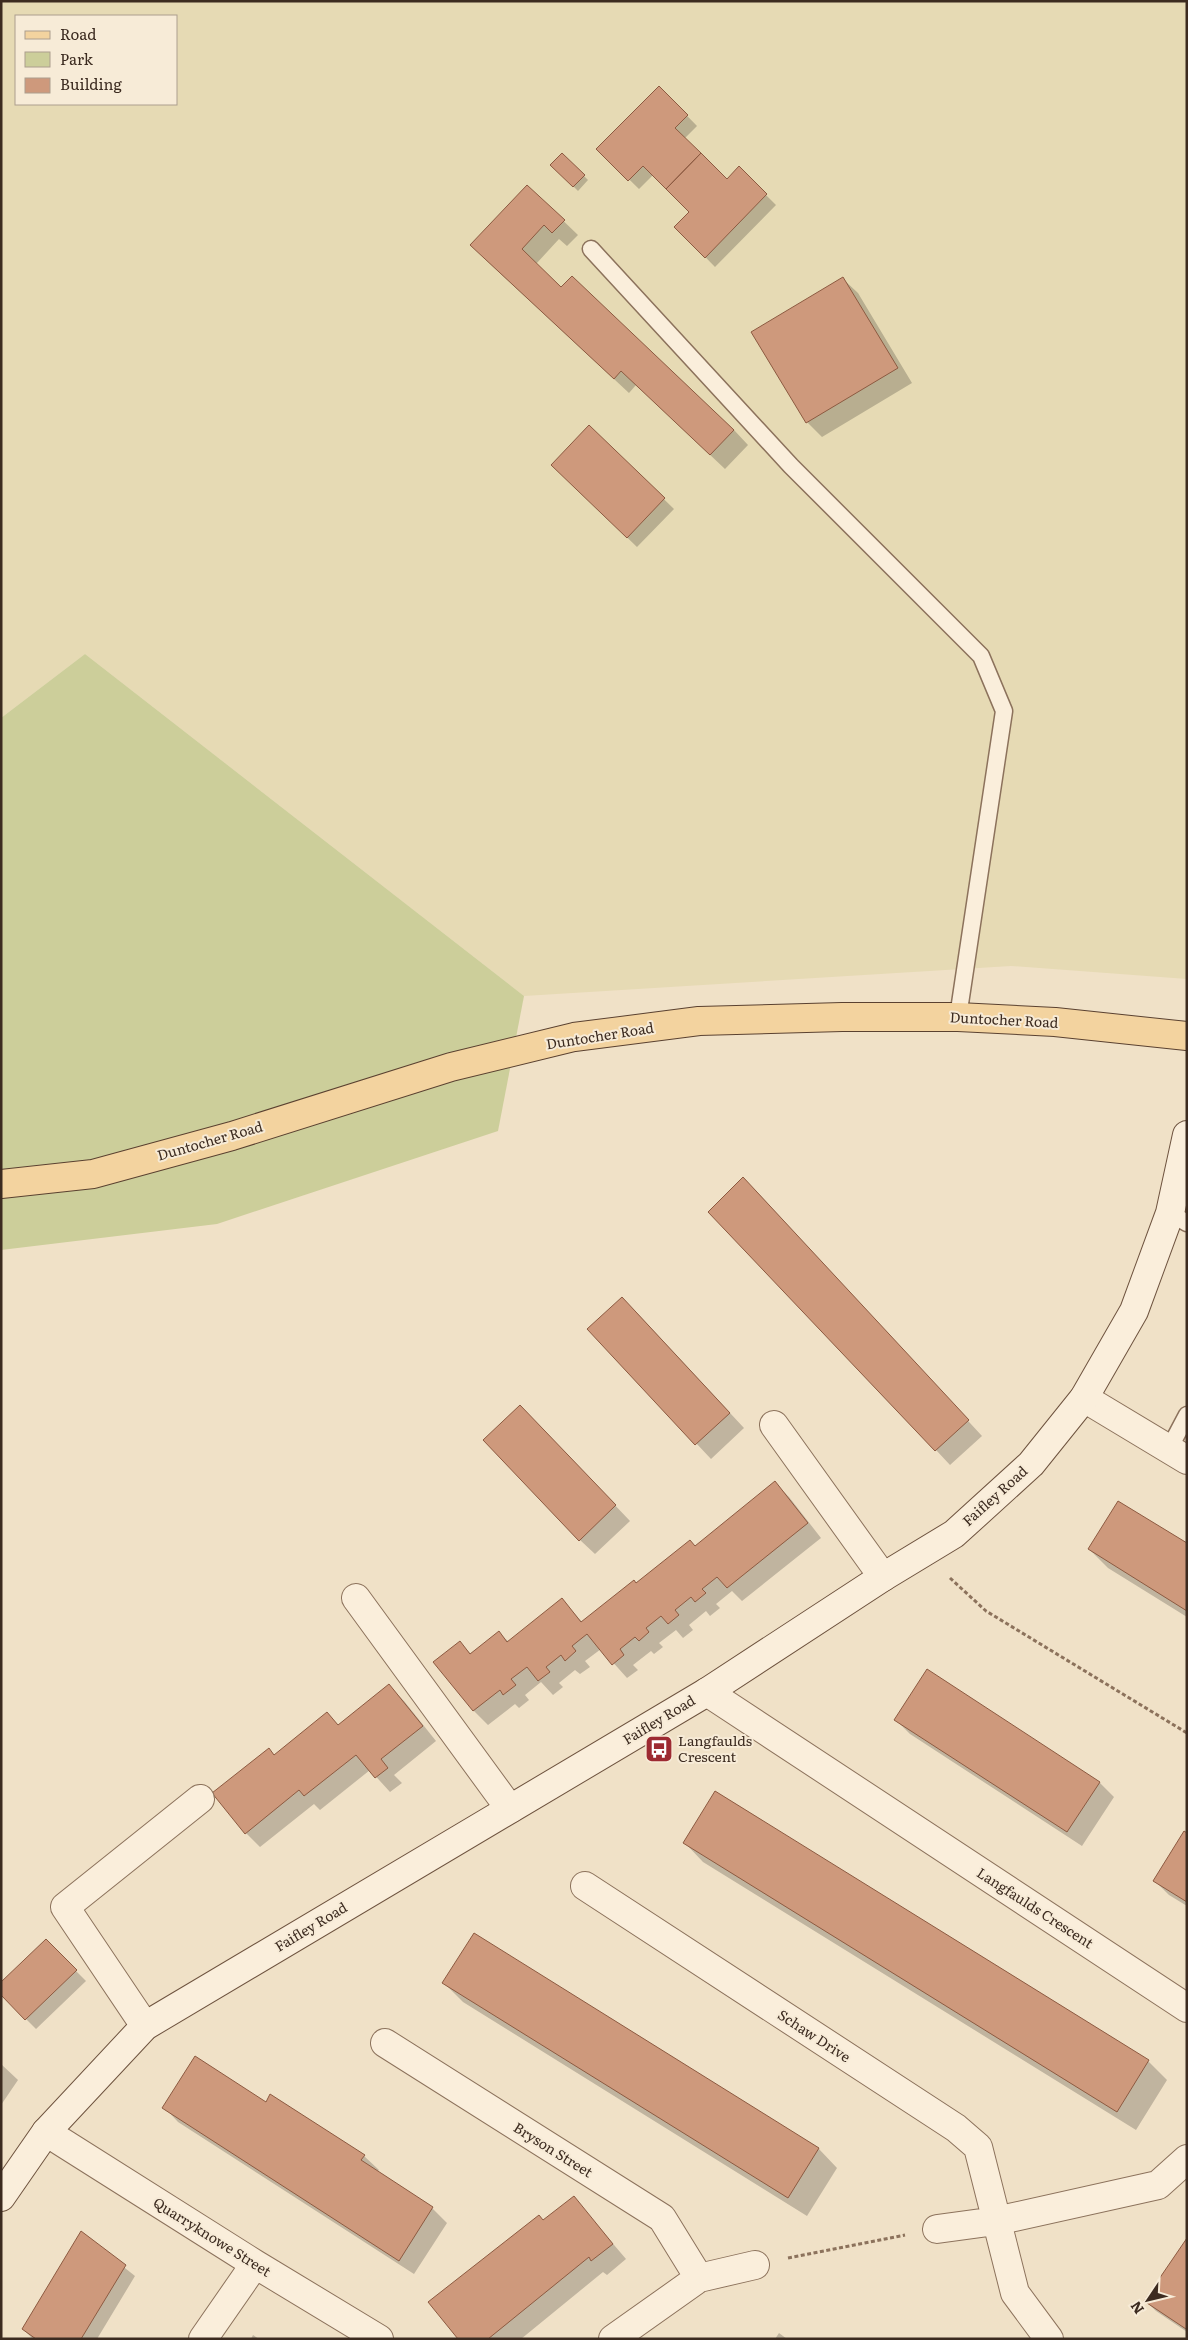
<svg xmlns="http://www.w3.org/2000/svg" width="1188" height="2340" font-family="Literata,serif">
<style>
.farmland{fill:#e6dab4;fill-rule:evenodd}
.green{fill:#ccce9a}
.shadow{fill:#0003}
.building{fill:#ce997c;stroke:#8c5a41}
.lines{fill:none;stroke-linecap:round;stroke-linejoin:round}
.lane-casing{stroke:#8c725c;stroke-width:19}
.street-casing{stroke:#8c725c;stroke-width:30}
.secondary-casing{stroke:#6e533f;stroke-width:30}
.primary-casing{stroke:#5a4130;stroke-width:30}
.path{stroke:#8c725c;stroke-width:3;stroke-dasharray:4 2.5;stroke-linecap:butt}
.lane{stroke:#faeedb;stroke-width:16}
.street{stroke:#faeedb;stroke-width:28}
.secondary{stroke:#faeedb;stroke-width:28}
.primary{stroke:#f3d39f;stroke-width:28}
.labels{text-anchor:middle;stroke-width:4;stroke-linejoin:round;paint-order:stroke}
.street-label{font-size:14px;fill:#3c2b20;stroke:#f7ebd7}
.poi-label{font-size:14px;fill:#3c2b20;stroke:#f7ebd7;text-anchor:start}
</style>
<rect width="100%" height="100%" fill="#f0e1c7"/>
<path class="farmland" d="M1,1H1187V979L1011,966L524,996L85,654L1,718ZM16,16H176V104H16Z"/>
<path class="green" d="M85,654L524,996L498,1131L217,1224L1,1250V718Z"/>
<path class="shadow" d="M659,87L697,126L684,139L727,180L739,168L776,205L715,267L676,227L690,212L653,175L639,189L598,149Z
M562,154L588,180L578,191L552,165Z
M527,186L578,235L567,246L559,239L536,264L562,289L734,430L748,445L725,469L636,385L629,393L486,260Z
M843,279L858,293L912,383L822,437L807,422Z
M589,426L674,509L637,547L552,465Z
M758,1193L982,1436L950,1465L936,1450Z
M637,1313L744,1428L711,1459L589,1329Z
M535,1421L630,1521L595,1554L580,1540Z
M775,1483L789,1497L821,1538L742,1601L732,1591L716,1604L720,1608L710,1616L706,1611L689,1625L693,1630L683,1638L676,1630L659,1643L663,1647L654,1654L651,1651L633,1665L638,1670L627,1678L601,1649L585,1661L590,1667L580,1674L575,1670L559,1683L563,1687L553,1695L541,1682L525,1695L529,1700L519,1708L515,1704L488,1725L474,1711L435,1662L460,1643L471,1654L499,1633L509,1642L562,1600L583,1623L637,1584L696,1547Z
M1187,1545V1617L1108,1568L1089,1549Z
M389,1686L404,1701L436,1741L394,1775L402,1783L390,1792L370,1770L320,1810L314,1804L260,1847L246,1833L269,1749L275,1756L327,1714L339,1726Z
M896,1720L1099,1782L1114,1797L1082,1846L910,1734Z
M1187,1834V1906L1169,1895L1155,1881Z
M685,1843L1148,2061L1167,2080L1136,2130L703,1862Z
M474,1935L819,2149L837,2168L807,2216L463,2002L444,1983Z
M46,1941L86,1981L36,2029L1,1994Z
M1,2064L18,2080L1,2105Z
M266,2103L364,2156L379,2170L377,2172L432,2208L447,2223L414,2274L178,2122L164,2107Z
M574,2198L626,2259L607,2275L603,2272L521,2339H459L544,2221Z
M81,2233L135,2276L97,2339H33L23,2329Z
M1187,2240V2332L1156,2311L1146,2301Z
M779,2333L787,2339H775Z
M253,2335L259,2339H251Z"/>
<path class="building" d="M659,86L688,115L675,128L701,153L666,189L643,166L628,181L596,149Z
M562,153L585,175L573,187L550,165Z
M701,153L727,179L739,166L767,194L705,258L674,227L689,212L666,189Z
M527,185L565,220L552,233L544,225L522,249L561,287L572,276L734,430L710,455L621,371L614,379L470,245Z
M843,277L898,368L806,423L751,332Z
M589,425L665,498L627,538L551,465Z
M743,1177L969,1420L935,1451L708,1212Z
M622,1297L730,1413L695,1445L587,1329Z
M520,1405L616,1505L579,1541L483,1440Z
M775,1481L808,1523L727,1588L717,1577L702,1589L706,1593L695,1602L691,1597L675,1610L679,1615L668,1624L661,1616L646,1628L649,1632L639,1641L635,1637L620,1649L624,1655L612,1665L587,1634L572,1646L576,1651L565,1661L561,1655L546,1667L550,1672L538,1681L527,1667L511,1679L516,1685L503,1695L500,1690L473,1711L433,1662L460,1641L470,1654L499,1631L507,1642L562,1598L581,1622L634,1580L636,1583L690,1540L695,1546Z
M1118,1501L1187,1543V1611L1088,1549Z
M927,1669L1100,1782L1067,1832L894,1720Z
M389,1684L423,1726L381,1759L388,1768L375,1778L356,1755L304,1796L299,1790L245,1834L212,1793L269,1748L274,1755L327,1712L338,1725Z
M715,1791L1149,2060L1117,2112L683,1843Z
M1184,1831L1187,1833V1902L1153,1881Z
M474,1933L819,2148L788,2198L442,1983Z
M46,1939L77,1970L25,2020L1,1995V1982Z
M195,2056L266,2102L270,2094L365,2155L361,2160L433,2207L399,2261L162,2108Z
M574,2196L613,2244L591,2261L589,2257L488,2339H458L428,2302L539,2215L543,2220Z
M81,2231L126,2265L81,2339H36L22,2329Z
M1187,2238V2329H1186L1144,2301Z"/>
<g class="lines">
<defs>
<path id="lane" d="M591,249L791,466L981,656L1004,711L958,1017
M1170,1213L1187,1223
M1169,1449L1187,1415"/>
<path id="street" d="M1084,1398L1187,1460
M774,1425L883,1577
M356,1598L510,1809
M707,1692L1187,2008
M585,1886L956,2128L978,2147L1015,2293L1049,2339
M145,2026L65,1907L200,1799
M385,2043L662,2218L699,2278
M46,2132L255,2264L379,2339
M937,2229L996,2221L1158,2185L1187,2159
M203,2339L255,2264
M613,2339L699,2278L755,2265"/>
<path id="secondary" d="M1,2197L46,2132L145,2026L707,1692L883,1577L954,1534L1031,1464L1084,1398L1134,1311L1170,1213L1187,1135"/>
<path id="primary" d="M1,1184L93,1174L232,1136L451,1067L574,1037L699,1021L842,1017H958L1055,1022L1187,1036"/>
</defs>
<use href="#lane" class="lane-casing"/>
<use href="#street" class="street-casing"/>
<use href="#secondary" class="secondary-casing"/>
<use href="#primary" class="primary-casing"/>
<path class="path" d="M950,1578L986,1611L1187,1733
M788,2258L905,2235"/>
<use href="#lane" class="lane"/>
<use href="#street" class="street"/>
<use href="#secondary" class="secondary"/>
<use href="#primary" class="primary"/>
</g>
<defs>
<symbol id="bus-square" viewBox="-11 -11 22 22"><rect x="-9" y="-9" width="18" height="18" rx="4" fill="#9d2a32" stroke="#f7ebd7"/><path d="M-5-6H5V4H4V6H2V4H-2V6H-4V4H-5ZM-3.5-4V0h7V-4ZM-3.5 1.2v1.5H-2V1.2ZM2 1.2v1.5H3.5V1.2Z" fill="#fff"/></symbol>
</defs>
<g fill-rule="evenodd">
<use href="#bus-square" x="643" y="1733" width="32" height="32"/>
</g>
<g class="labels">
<g class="street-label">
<text transform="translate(1004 1020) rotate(3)" y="5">Duntocher Road</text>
<text transform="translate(600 1036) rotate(-9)" y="5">Duntocher Road</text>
<text transform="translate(210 1141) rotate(-16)" y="5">Duntocher Road</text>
<text transform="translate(995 1496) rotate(-42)" y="5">Faifley Road</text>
<text transform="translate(659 1720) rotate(-31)" y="5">Faifley Road</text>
<text transform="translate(1035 1908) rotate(33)" y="5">Langfaulds Crescent</text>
<text transform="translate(311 1927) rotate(-31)" y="5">Faifley Road</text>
<text transform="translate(814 2036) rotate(33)" y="5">Schaw Drive</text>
<text transform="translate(553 2150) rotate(32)" y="5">Bryson Street</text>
<text transform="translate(212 2237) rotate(32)" y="5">Quarryknowe Street</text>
</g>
<g class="poi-label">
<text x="678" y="1746">Langfaulds<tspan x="678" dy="16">Crescent</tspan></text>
</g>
</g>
<rect width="1188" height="2340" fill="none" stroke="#3c2b20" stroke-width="5"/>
<rect x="15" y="15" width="162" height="90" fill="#f7ebd7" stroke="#ac9e8e"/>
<rect x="25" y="31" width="25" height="8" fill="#f3d39f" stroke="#ac9e8e"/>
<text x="60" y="40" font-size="15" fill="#3c2b20">Road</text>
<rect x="25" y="52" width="25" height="15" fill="#ccce9a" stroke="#ac9e8e"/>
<text x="60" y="65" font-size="15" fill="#3c2b20">Park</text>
<rect x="25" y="78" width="25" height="15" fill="#ce997c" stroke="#ac9e8e"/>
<text x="60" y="90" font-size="15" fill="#3c2b20">Building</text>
<g transform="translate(1148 2300) rotate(235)" stroke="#f7ebd7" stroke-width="4" paint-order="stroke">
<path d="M0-4L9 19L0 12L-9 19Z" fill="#3c2b20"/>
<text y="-8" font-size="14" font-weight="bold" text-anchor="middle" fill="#3c2b20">N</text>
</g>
</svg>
